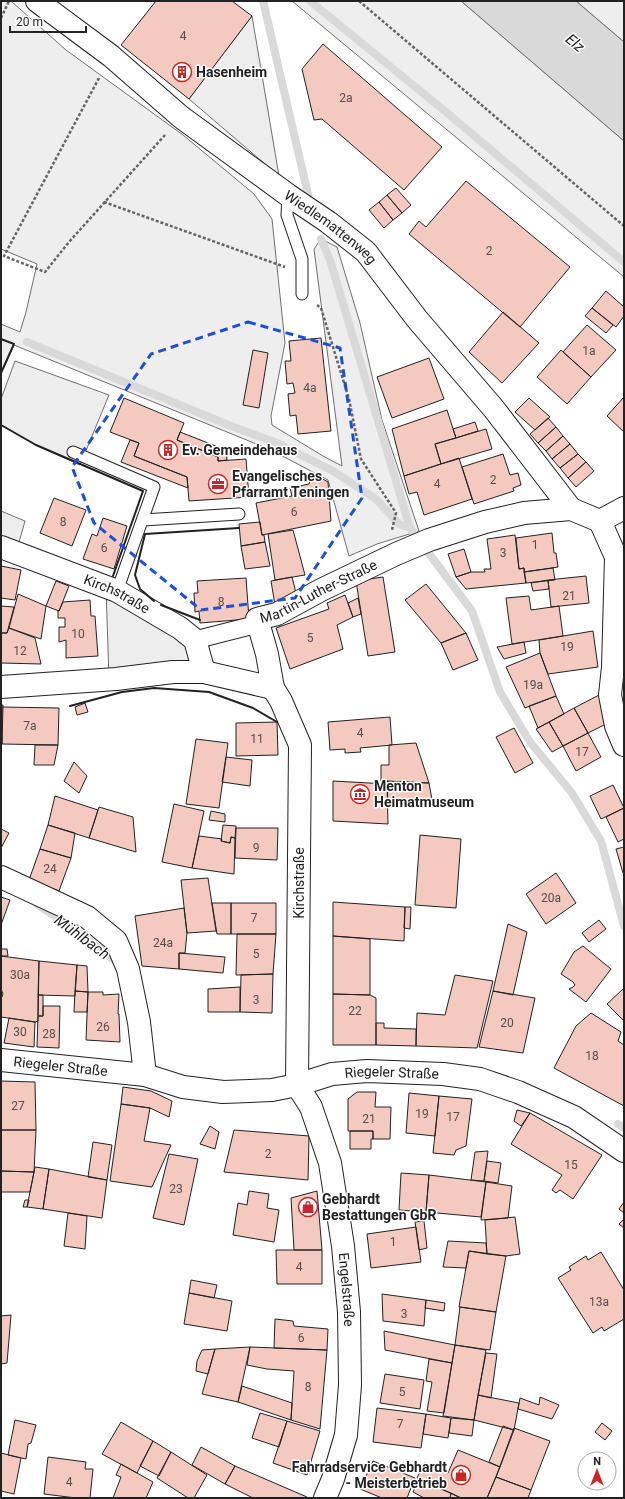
<svg xmlns="http://www.w3.org/2000/svg" width="625" height="1499" font-family="Roboto,sans-serif">
<style>
.green{fill:#eee;stroke:#6f6f6f}
.parking{fill:#ededed;stroke:#6f6f6f}
.water{fill:#d9d9d9;stroke:#6f6f6f}
.lines{fill:none;stroke-linecap:round;stroke-linejoin:round}
.stream{stroke:#d9d9d9;stroke-width:8}
.building{fill:#f3c9c0;stroke:#222}
.service-casing{stroke:#222;stroke-width:13}
.pedestrian-casing{stroke:#222;stroke-width:19}
.minor-casing{stroke:#222;stroke-width:24}
.path{stroke:#646464;stroke-width:2.5;stroke-dasharray:3 2;stroke-linecap:butt}
.service{stroke:#fff;stroke-width:11}
.pedestrian{stroke:#fff;stroke-width:17}
.minor{stroke:#fff;stroke-width:22}
.wall{stroke:#222;stroke-width:2}
.marked{fill:none;stroke:#1d4ed8;stroke-width:3;stroke-dasharray:8 5;stroke-linejoin:round}
.labels{text-anchor:middle;stroke-width:3;stroke-linejoin:round;paint-order:stroke}
.number-label{font-size:12px;fill:#564c4a}
.poi-label{font-size:14px;font-weight:bold;fill:#222;stroke:#fff;text-anchor:start}
.street-label{font-size:14px;fill:#222;stroke:#fff}
.water-label{font-size:15px;font-style:italic;fill:#222;stroke:#fff}
</style>
<rect width="100%" height="100%" fill="#fff"/>
<path class="green" d="M1,1H11L66,50L183,135L254,194L272,219L285,343L271,416L272,425L323,456L342,466L314,249L321,239L337,247L360,323L382,420L419,531L377,544L349,556L328,480L271,450L14,345L1,373V324L20,332L26,312L37,264L1,249Z
M292,1H461L624,141V277Z
M576,1H624V42Z"/>
<path class="parking" d="M252,16L279,176L189,99Z
M15,361L109,395L80,465L36,445L1,425V399Z
M1,511L25,521L16,553L1,547Z
M106,587L180,628L204,672L109,680Z"/>
<path class="water" d="M461,1H576L624,42V141Z"/>
<g class="lines">
<path class="stream" d="M263,1L308,194
M310,1L446,112L624,262
M321,239L330,260L410,528L472,611L500,692L530,742L572,793L601,841L624,926
M27,342L231,426L277,443L333,471L376,499L399,524L410,528
M38,905L75,930L119,964
M618,1124L624,1128"/>
</g>
<path class="building" d="M156,1H232L252,16L189,99L121,45Z
M323,44L442,147L404,190L322,119L314,120L302,69Z
M466,181L570,267L520,327L409,234L419,221L426,227Z
M396,188L411,205L402,213L387,195Z
M387,195L402,213L393,220L379,202Z
M379,202L393,220L384,228L369,210Z
M606,291L624,307V316L616,327L592,308Z
M592,308L613,325L606,333L585,316Z
M503,312L539,343L502,383L469,352Z
M587,325L616,350L591,377L563,352Z
M321,338L331,431L298,434L296,415L290,416L288,394L295,393L293,383L287,384L285,361H291L289,341Z
M253,350L268,353L259,408L243,405Z
M561,350L591,377L567,404L537,377Z
M429,358L444,399L392,418L377,377Z
M624,397V432L607,416Z
M124,398L184,423L177,440L218,457V461L246,459L249,497L189,501L187,477L134,456L139,443L110,432Z
M529,398L550,417L535,430L515,412Z
M447,410L456,438L435,444L441,464L404,476L392,429Z
M548,418L556,427L538,443L530,434Z
M475,422L478,431L456,438L453,429Z
M556,427L563,436L546,451L538,443Z
M486,429L492,449L441,464L435,444Z
M180,432L226,450L227,460L218,461V457L177,440Z
M563,436L570,444L552,459L546,451Z
M130,440L139,443L134,456L187,477L188,488L121,462Z
M570,444L578,454L560,468L552,459Z
M503,454L510,475L518,473L521,485L513,488L514,491L474,504L462,467Z
M578,454L586,462L568,478L560,468Z
M459,458L472,499L424,515L417,492L409,494L404,476Z
M586,462L594,471L576,487L568,478Z
M312,473L328,482L331,521L262,535L256,503L292,496L290,488L309,484Z
M54,498L86,510L72,546L40,533Z
M103,518L127,526L114,569L83,559L92,534L97,536Z
M260,522L262,535H264L265,542L241,546L239,524Z
M293,530L305,575L275,580L268,534Z
M552,533L554,553H556L558,567L524,572V568L519,569L516,538Z
M515,535L519,569L524,568L526,583L466,589L456,577L471,572H485L484,569H491L487,539Z
M265,542L270,566L245,569L241,546Z
M464,549L471,572L456,577L448,554Z
M1,566L21,570L15,600L1,598Z
M553,568L555,580L526,583L524,572Z
M586,576L589,603L551,607L548,580Z
M292,577L296,593L275,605L271,581Z
M383,577L395,652L368,656L356,581Z
M246,578L249,619L200,623L199,611L195,612L194,593H198L197,581Z
M548,580L549,589L533,591L531,583Z
M56,581L69,586L59,611L46,606Z
M426,584L466,633L441,643L405,600Z
M18,594L46,606L41,639L9,628Z
M345,595L353,617L337,625L343,649L290,669L276,628L329,609L327,603Z
M529,596L531,610L559,606L563,636L512,644L506,598Z
M358,598L361,614L353,617L348,603Z
M90,600L91,616H95L98,656L66,658V640L59,642V627H65V618H58V610L59,611L63,602Z
M1,606L14,607L7,633H1Z
M9,628L35,638L41,664L1,663V633H7Z
M593,631L598,667L548,674L540,653L539,640Z
M466,633L478,660L453,670L441,643Z
M524,642L526,653L504,659L497,647Z
M540,653L556,696L525,708L506,667Z
M601,694L610,722L588,733L574,708Z
M556,696L564,714L538,728L529,706Z
M85,703L88,712L77,715L75,707Z
M1,705H3L2,744H1Z
M2,707L59,708L58,745L2,744Z
M574,708L588,733L563,746L549,722Z
M390,717L392,745L360,748L361,752L345,753V749L330,750L328,722Z
M277,722L278,755L236,756V723Z
M549,722L563,746L552,752L536,729Z
M514,728L533,763L515,773L496,737Z
M588,733L601,757L576,771L563,746Z
M196,739L228,743L219,808L186,804Z
M416,743L429,783L381,781V765H389V745Z
M35,745H58L54,765H34Z
M226,757L252,760L250,786L222,782Z
M74,762L87,776L79,793L64,781Z
M333,781L387,784L388,824L333,821Z
M387,781L429,783L433,805L388,803Z
M613,785L624,808L601,819L590,796Z
M55,796L98,810L89,838L48,825Z
M174,804L204,811L192,868L162,862Z
M99,807L133,817L136,852L89,838Z
M624,808V839L618,842L606,817Z
M211,811L225,814V822L209,820Z
M48,825L75,833L71,858L40,849Z
M223,825L236,826L235,838L231,837L230,843L221,841Z
M236,828H278L277,860L235,858Z
M1,829L9,833L1,848Z
M420,835L461,839L456,908L415,905Z
M199,836L222,839L221,841L230,843L231,837L235,838L234,874L192,868Z
M624,847V873H623L616,849Z
M40,849L71,858L59,891L29,880Z
M556,873L576,903L546,924L526,894Z
M208,878L216,931L187,933L181,880Z
M1,897L10,900L1,925Z
M333,902L405,907L404,941L333,936Z
M212,903H231V934H217Z
M231,903H276V934H231Z
M405,907H411L410,929L404,928Z
M184,908L187,933L185,953H179V969L142,966L135,916Z
M599,920L606,929L589,942L582,933Z
M508,924L527,932L513,995L493,991Z
M237,934H276L273,974L236,975Z
M333,936L370,939V995L333,994Z
M583,946L611,969L586,1002L569,989L573,987L575,985L573,982L561,974L574,952Z
M1,949H7L8,956H1Z
M179,953L225,957L223,973L179,969Z
M1,956L39,961L38,1021L35,1022L1,1017V999L3,994L1,989Z
M39,961L77,965L75,996L38,995Z
M77,965L87,966L88,992L75,991Z
M273,974L272,1013L240,1012L241,975Z
M455,975L493,981L477,1048L416,1046L417,1013L445,1015Z
M240,987V1012H208V989Z
M624,988V1021L607,1004Z
M75,991L88,992L87,1012H74Z
M493,991L535,998L523,1053L479,1047Z
M88,992H103V995L119,994L118,1014H119L120,1042L86,1040Z
M333,994L370,995L376,998V1045H333Z
M38,995H43V1016H38Z
M43,1006H60L59,1048L37,1047L38,1016H43Z
M591,1013L621,1032L618,1041L624,1045V1106L554,1068L576,1026Z
M9,1018L35,1022L34,1047L4,1043Z
M376,1023H384V1028L416,1029V1046L376,1045Z
M1,1081L35,1082L36,1130H1Z
M123,1087L151,1091L172,1101L169,1117L150,1108L121,1104Z
M357,1092H376L375,1107H391L390,1139H373V1131H348V1099Z
M409,1093L439,1096L435,1136L406,1133Z
M439,1096L472,1099L466,1146L456,1150L454,1155L433,1153Z
M121,1104L150,1108L144,1141L171,1145L152,1187L110,1181Z
M517,1110L530,1113L521,1126L514,1121Z
M530,1113L602,1155L573,1199L560,1190L556,1193L552,1190L562,1175L511,1144Z
M210,1126L219,1132L215,1149L200,1144Z
M1,1130H36L34,1172L1,1171Z
M234,1130L309,1136L308,1180L224,1172Z
M350,1131H373V1139H371V1149H350Z
M93,1142L112,1145L107,1180L88,1177Z
M488,1151L484,1181L471,1180L475,1152Z
M169,1154L198,1159L184,1225L153,1218Z
M487,1161L501,1163L498,1183L484,1181Z
M35,1167L49,1169L43,1209L27,1207Z
M49,1169L107,1180L102,1218L43,1209Z
M1,1171L34,1172L30,1192H1Z
M401,1173L429,1175L426,1212L399,1210Z
M429,1175L486,1182L481,1217L426,1212Z
M486,1182L512,1186L508,1218L481,1220Z
M249,1191L269,1194L267,1208L279,1210L274,1242L233,1235L238,1203L247,1205Z
M317,1191L322,1250H294L291,1198Z
M25,1200H29L27,1207H23Z
M624,1202V1213L619,1209Z
M68,1213L87,1216L85,1249L64,1246Z
M515,1217L520,1254L506,1256L487,1254L485,1220Z
M624,1219V1228L619,1224Z
M424,1221L427,1248L419,1250L415,1222Z
M416,1227L421,1262L371,1268L367,1234Z
M448,1241L486,1243L487,1254L469,1251L466,1268L443,1267Z
M276,1250H322V1284H277Z
M469,1251L506,1256L496,1312L459,1307Z
M601,1252L624,1290V1319L604,1331L602,1327L593,1333L558,1278L571,1270L569,1267L586,1256L588,1260Z
M191,1280L217,1285L214,1298L189,1293Z
M189,1293L232,1301L227,1331L184,1324Z
M382,1294L426,1300L424,1326L383,1321Z
M426,1300L445,1303L444,1311L425,1308Z
M460,1307L496,1312L490,1350L455,1345Z
M11,1315L7,1363L1,1364V1316Z
M275,1319L293,1321L294,1326L328,1329L327,1350L274,1348Z
M384,1331L455,1345L452,1363L385,1350Z
M455,1345L486,1350L474,1420L443,1416Z
M250,1347L238,1402L202,1394L215,1349Z
M250,1347L327,1350L320,1429L291,1420L294,1371L267,1369L247,1365Z
M215,1349L208,1374L196,1371L197,1361L202,1350Z
M486,1353L497,1354L491,1398L478,1395Z
M429,1359L452,1363L444,1413L427,1411L432,1382L426,1381Z
M385,1374L424,1380L420,1409L380,1403Z
M242,1386L292,1403L291,1420L238,1402Z
M478,1395L519,1403L514,1430L474,1420Z
M540,1397L559,1405L552,1419L518,1409L520,1398L539,1405Z
M377,1408L426,1414L421,1448L373,1442Z
M260,1413L287,1421L279,1447L252,1438Z
M426,1414L451,1418L448,1438L423,1434Z
M451,1418L474,1420L472,1436L449,1433Z
M15,1420L36,1425L31,1443L28,1444L26,1459L8,1455Z
M287,1421L320,1431L307,1475L273,1463Z
M121,1422L153,1441L137,1473L102,1454Z
M602,1423L612,1431L605,1440L595,1432Z
M503,1426L514,1430L500,1467L489,1462Z
M514,1428L550,1441L531,1490L496,1477Z
M153,1441L171,1452L159,1476L140,1466Z
M201,1447L235,1466L225,1484L192,1465Z
M458,1450L500,1467L487,1498H461L417,1478L424,1463L448,1473Z
M171,1452L207,1475L194,1498H188L157,1478Z
M1,1453L21,1458L14,1494L1,1491Z
M48,1457L86,1462L85,1469H93L90,1498H76L44,1494Z
M373,1461L415,1478L407,1498H382L360,1489Z
M121,1464L153,1482L146,1498H113L121,1477L116,1475Z
M235,1466L307,1497V1498H253L225,1484Z
M496,1477L531,1490L528,1498H487Z
M419,1480L451,1493L450,1498H424L413,1492Z
M451,1493L461,1498H450Z"/>
<g class="lines">
<defs>
<path id="service" d="M288,195L287,215L302,259V294
M73,452L154,487L117,591
M143,520L239,514"/>
<path id="pedestrian" d="M195,640L258,624"/>
<g id="minor">
<path id="s1" d="M37,1L111,56L181,117L288,195L328,222L366,252L417,319L494,409L571,509"/>
<path d="M600,521L616,557L624,568"/>
<path id="s2" d="M1,547L117,591L180,628L195,640L204,672"/>
<path d="M616,557L613,667L610,695L616,726L624,745"/>
<path id="s3" d="M1,687L116,679L173,672H204L273,688L267,654L257,619L277,614L321,590L396,554L429,540L485,522L524,513L571,509L600,521L624,508"/>
<path d="M273,688L281,701L300,745L297,1085"/>
<path d="M1,877L87,917L116,941L128,969L139,1022L145,1075"/>
<path id="s4" d="M1,1060L145,1075L183,1087L223,1092L272,1090L297,1085L332,1074L367,1071L443,1074L480,1079L518,1092L574,1117L624,1151"/>
<path id="s5" d="M297,1085L311,1107L330,1163L343,1246L349,1312L350,1385L346,1435L333,1479L325,1498"/>
</g>
</defs>
<use href="#service" class="service-casing"/>
<use href="#pedestrian" class="pedestrian-casing"/>
<use href="#minor" class="minor-casing"/>
<path class="path" d="M359,1L624,226
M1,18L9,1
M99,78L4,256L45,272L69,242L165,135
M104,202L285,267
M317,305L321,308L349,399L361,459L396,513L392,530"/>
<use href="#service" class="service"/>
<use href="#pedestrian" class="pedestrian"/>
<use href="#minor" class="minor"/>
<path class="wall" d="M1,339L14,344L1,373
M1,425L36,445L143,491L113,576
M154,601L140,589L135,575L145,534L239,528
M161,605L200,620
M70,706L122,692L154,688L209,692L253,708L277,722"/>
</g>
<path class="marked" d="M248,322L340,348L362,498L295,598L201,610L94,523L72,467L151,354Z"/>
<defs>
<symbol id="building-ring" viewBox="-11 -11 22 22"><circle r="9.5" fill="#fff" stroke="#c62828" stroke-width="1.5"/><path d="M-4-6H4V6H1V3H-1V6H-4ZM-2.5-4.3h1.7v1.8h-1.7ZM.8-4.3h1.7v1.8H.8ZM-2.5-1h1.7V.8h-1.7ZM.8-1h1.7V.8H.8Z" fill="#c62828"/></symbol>
<symbol id="office-ring" viewBox="-11 -11 22 22"><circle r="9.5" fill="#fff" stroke="#c62828" stroke-width="1.5"/><path d="M-6-3h4V-5.5h4V-3h4V5H-6ZM-1-4.5V-3h2v-1.5ZM-6 0V1H6V0Z" fill="#c62828"/></symbol>
<symbol id="museum-ring" viewBox="-11 -11 22 22"><circle r="9.5" fill="#fff" stroke="#c62828" stroke-width="1.5"/><path d="M0-6L6-3V-2H-6V-3ZM-5-1h2V3h-2ZM-1-1h2V3h-2ZM3-1h2V3H3ZM-6 4H6V6H-6Z" fill="#c62828"/></symbol>
<symbol id="shop-ring" viewBox="-11 -11 22 22"><circle r="9.5" fill="#fff" stroke="#c62828" stroke-width="1.5"/><path d="M-5-2.5h2.3a2.7 3.5 0 0 1 5.4 0H5L5.5 6h-11ZM-1.5-2.5h3a1.5 2.3 0 0 0-3 0Z" fill="#c62828"/></symbol>
</defs>
<g fill-rule="evenodd">
<use href="#building-ring" x="171" y="61" width="22" height="22"/>
<use href="#building-ring" x="157" y="439" width="22" height="22"/>
<use href="#office-ring" x="207" y="473" width="22" height="22"/>
<use href="#museum-ring" x="349" y="783" width="22" height="22"/>
<use href="#shop-ring" x="297" y="1196" width="22" height="22"/>
<use href="#shop-ring" x="450" y="1464" width="22" height="22"/>
</g>
<g class="labels">
<g class="number-label">
<text x="183" y="40">4</text>
<text x="346" y="102">2a</text>
<text x="489" y="255">2</text>
<text x="589" y="355">1a</text>
<text x="310" y="392">4a</text>
<text x="493" y="484">2</text>
<text x="437" y="488">4</text>
<text x="294" y="516">6</text>
<text x="63" y="526">8</text>
<text x="535" y="549">1</text>
<text x="104" y="552">6</text>
<text x="503" y="557">3</text>
<text x="569" y="600">21</text>
<text x="221" y="606">8</text>
<text x="78" y="638">10</text>
<text x="310" y="642">5</text>
<text x="567" y="651">19</text>
<text x="20" y="655">12</text>
<text x="533" y="689">19a</text>
<text x="30" y="730">7a</text>
<text x="360" y="737">4</text>
<text x="257" y="743">11</text>
<text x="582" y="756">17</text>
<text x="256" y="852">9</text>
<text x="50" y="873">24</text>
<text x="551" y="902">20a</text>
<text x="254" y="922">7</text>
<text x="163" y="947">24a</text>
<text x="256" y="958">5</text>
<text x="20" y="979">30a</text>
<text x="256" y="1004">3</text>
<text x="355" y="1015">22</text>
<text x="507" y="1027">20</text>
<text x="103" y="1031">26</text>
<text x="20" y="1036">30</text>
<text x="49" y="1038">28</text>
<text x="592" y="1060">18</text>
<text x="18" y="1110">27</text>
<text x="422" y="1118">19</text>
<text x="453" y="1121">17</text>
<text x="369" y="1123">21</text>
<text x="268" y="1158">2</text>
<text x="571" y="1169">15</text>
<text x="176" y="1193">23</text>
<text x="393" y="1246">1</text>
<text x="299" y="1271">4</text>
<text x="599" y="1306">13a</text>
<text x="404" y="1318">3</text>
<text x="301" y="1342">6</text>
<text x="308" y="1391">8</text>
<text x="402" y="1396">5</text>
<text x="400" y="1428">7</text>
<text x="69" y="1486">4</text>
</g>
<g class="poi-label">
<text x="196" y="77">Hasenheim</text>
<text x="182" y="455">Ev. Gemeindehaus</text>
<text x="232" y="481">Evangelisches<tspan x="232" dy="16">Pfarramt Teningen</tspan></text>
<text x="374" y="791">Menton<tspan x="374" dy="16">Heimatmuseum</tspan></text>
<text x="322" y="1204">Gebhardt<tspan x="322" dy="16">Bestattungen GbR</tspan></text>
<text x="447" y="1472" text-anchor="end">Fahrradservice Gebhardt<tspan x="447" dy="16">- Meisterbetrieb</tspan></text>
</g>
<g class="street-label">
<text dy="5" stroke="none"><textPath href="#s1" startOffset="371">Wiedlemattenweg</textPath></text>
<text dy="5" stroke="none"><textPath href="#s3" startOffset="413">Martin-Luther-Straße</textPath></text>
<text dy="5" stroke="none"><textPath href="#s2" startOffset="125">Kirchstraße</textPath></text>
<text transform="translate(299 883) rotate(-90)" y="5">Kirchstraße</text>
<text dy="5" stroke="none"><textPath href="#s4" startOffset="60">Riegeler Straße</textPath></text>
<text dy="5" stroke="none"><textPath href="#s4" startOffset="396">Riegeler Straße</textPath></text>
<text dy="5" stroke="none"><textPath href="#s5" startOffset="213">Engelstraße</textPath></text>
</g>
<g class="water-label">
<text transform="translate(575 43) rotate(40)" y="5">Elz</text>
<text transform="translate(82 937) rotate(36)" y="5">Mühlbach</text>
</g>
</g>
<rect width="625" height="1499" fill="none" stroke="#222222" stroke-width="4"/>
<g transform="translate(597 1471)"><circle r="19" fill="#ffffff" stroke="#a7a7a7"/>
<path d="M0-3L7 15L0 10L-7 15Z" fill="#c62828"/>
<text y="-6" font-size="11" font-weight="bold" text-anchor="middle" fill="#222222">N</text>
</g>
<path d="M10 26v6h76v-6" fill="none" stroke="#222222" stroke-width="2"/>
<text x="16" y="26" font-size="12" fill="#222222" stroke="#ffffff" stroke-width="3" paint-order="stroke">20 m</text>
</svg>
